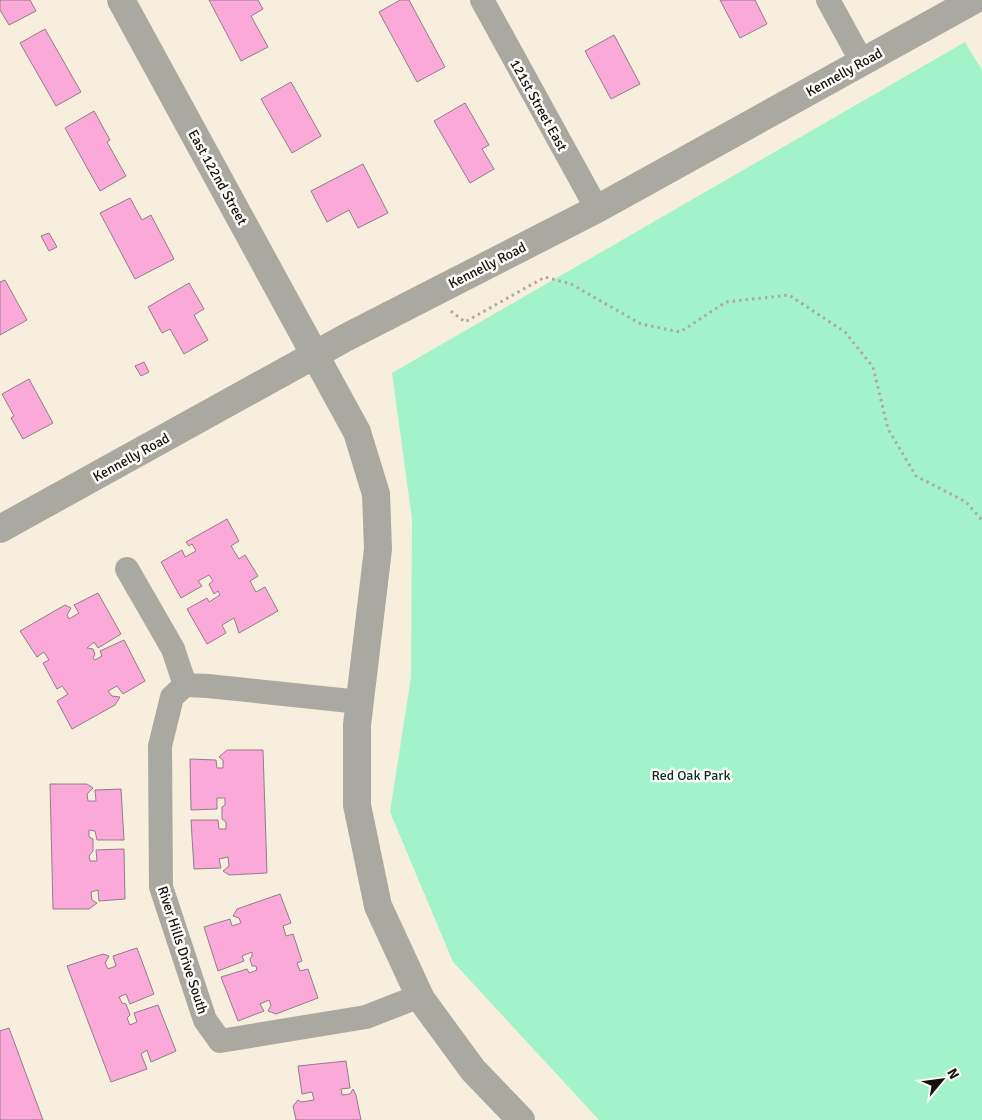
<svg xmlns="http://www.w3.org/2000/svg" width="982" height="1120" font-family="Signika,sans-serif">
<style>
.green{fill:#a3f3ca}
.building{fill:#faa9d9;stroke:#8f7f88}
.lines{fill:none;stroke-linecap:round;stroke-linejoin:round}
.path{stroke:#b0a99c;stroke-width:3;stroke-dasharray:2.5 4;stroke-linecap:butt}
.minor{stroke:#a9a8a1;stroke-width:24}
.tertiary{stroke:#a9a8a1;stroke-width:28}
.labels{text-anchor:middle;stroke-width:5;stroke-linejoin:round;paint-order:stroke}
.street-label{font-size:14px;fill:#15120c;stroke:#fefcf9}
.park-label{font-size:14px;fill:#073221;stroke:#fefcf9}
</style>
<rect width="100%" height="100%" fill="#f7eede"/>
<path class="green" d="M965,42L982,70V1120H599L453,962L390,812L411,677L412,519L392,373Z"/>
<path class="building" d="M0,0H30L36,11L9,25L0,10Z
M209,0H258L263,9L251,16L268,47L241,61Z
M400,0H409L445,67L417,82L379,12Z
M720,0H755L767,24L740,38Z
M45,29L81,92L56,106L20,43Z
M614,35L640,84L611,99L585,51Z
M291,82L321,136L292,153L261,99Z
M465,103L489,145L482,149L494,169L470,183L434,121Z
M94,111L110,140L107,142L126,176L100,191L65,128Z
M363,164L388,213L358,228L349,210L327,222L311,191Z
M130,198L142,220L151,215L174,259L135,279L100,213Z
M49,233L57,247L49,251L41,236Z
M5,280L27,320L0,335V282Z
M189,283L204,309L194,315L208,340L184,354L170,329L162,333L148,307Z
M144,362L149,372L141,376L135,366Z
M29,379L53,423L23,439L11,418L14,416L2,394Z
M227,519L239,541L231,546L239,559L245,555L258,576L250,581L256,592L265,587L278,611L239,633L234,618L222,625L226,633L207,644L187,609L207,598L209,602L220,595L218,591L214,594L209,584L213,581L209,575L198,581L202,586L181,598L161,562L182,550L185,557L196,551L192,544L189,546L186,542Z
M98,593L121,634L98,648L94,642L87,648L93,649L95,654L93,658L95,660L102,656L100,651L124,640L145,681L123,694L117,686L108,691L112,696L120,697L115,705L72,729L57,701L68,694L62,686L57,689L43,663L49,660L44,652L37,657L20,631L65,605L71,608L67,615L69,619L79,613L74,605Z
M227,750H263L267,873L229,875L223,871L229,866L228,857L219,859L221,868L194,869L191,820H218L219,829H226V822L222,819V807L225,805V798H217V809L191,810L190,759L216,760L217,768H223V760L219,757Z
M50,784H87L93,788L87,794L88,801H96L95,790L121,789L124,840H97L95,831L89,830V837L93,839V851L89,856L90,861H97L96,850L124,849L125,899L99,901L98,890L91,892L92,900L97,903L89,909H53Z
M280,894L291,923L283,926L286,936L293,934L302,961L297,963L300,971L308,969L318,998L276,1014L268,1011L271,1005L269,1000L260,1004L264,1011L238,1021L221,977L247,969L249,973L257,970L256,966H252L250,959L252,956V952L242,956L244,961L218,971L204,927L230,919L232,926L241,923L239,918L233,916L237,909Z
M137,948L154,994L130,1004L126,994L119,997L122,1003L126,1004L130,1015L127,1018L130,1025L137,1022L134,1013L158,1005L176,1051L151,1062L147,1050L141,1054L147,1069L111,1082L67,966L103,954L109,956L105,963L108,969L116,966L113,956Z
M9,1028L43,1120H0V1031Z
M346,1061L350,1088L341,1089L342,1095L350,1094L353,1089L356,1095L361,1120H296L293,1106L298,1100L301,1102L314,1100L312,1092L302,1094L298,1066Z"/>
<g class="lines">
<path class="path" d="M451,311L465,322L545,277L571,284L641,324L680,332L726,302L789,295L845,332L873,367L888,429L916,476L966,502L982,520"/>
<path class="minor" d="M482,0L597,209
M828,0L862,62
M127,569L173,649L185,685
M360,702L208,686L185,685L172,697L160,746L161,887L205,1020L220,1041L366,1017L420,996"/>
<path class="tertiary" d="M121,0L357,432L376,494L378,549L357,725V805L378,906L421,999L473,1070L521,1120
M0,529L347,337L597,209L974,0"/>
</g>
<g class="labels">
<g class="street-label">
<text transform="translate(844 72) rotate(-29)" y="5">Kennelly Road</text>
<text transform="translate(539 105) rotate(61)" y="5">121st Street East</text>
<text transform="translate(218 177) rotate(61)" y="5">East 122nd Street</text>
<text transform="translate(487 265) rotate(-27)" y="5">Kennelly Road</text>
<text transform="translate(131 457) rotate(-29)" y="5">Kennelly Road</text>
<text transform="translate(183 950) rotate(72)" y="5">River Hills Drive South</text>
</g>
<g class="park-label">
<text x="691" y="780">Red Oak Park</text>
</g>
</g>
<g transform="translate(942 1080) rotate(61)" stroke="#fefcf9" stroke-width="4" paint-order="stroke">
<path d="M0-4L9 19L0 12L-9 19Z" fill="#15120c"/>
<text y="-8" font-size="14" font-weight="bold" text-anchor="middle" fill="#15120c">N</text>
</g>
</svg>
